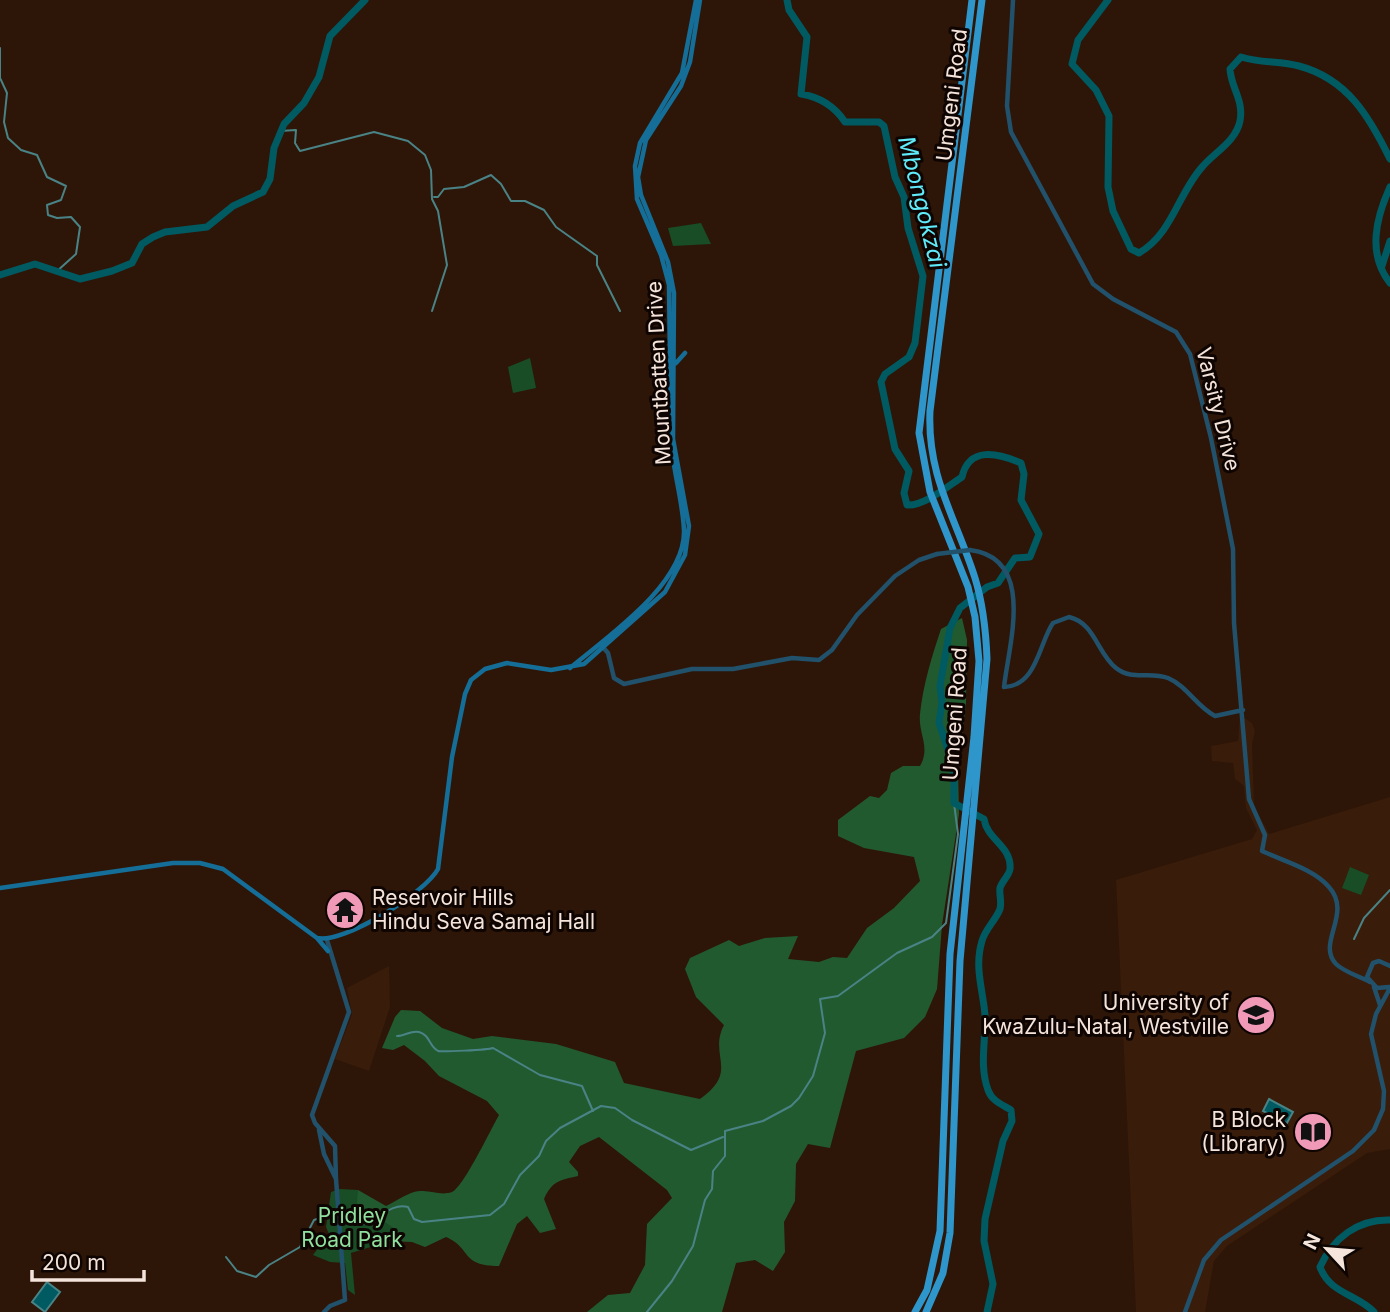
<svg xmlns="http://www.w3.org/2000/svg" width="1390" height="1312" font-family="Inter,sans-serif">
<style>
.built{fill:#391c09}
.green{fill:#184d26}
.forest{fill:#225a30}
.water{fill:#005a62;stroke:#4a8386;stroke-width:2}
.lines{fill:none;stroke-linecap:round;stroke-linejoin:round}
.stream{stroke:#4a8386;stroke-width:2}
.river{stroke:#005a62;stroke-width:7}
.tertiary{stroke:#21516b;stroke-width:4.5}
.secondary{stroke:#146e98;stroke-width:4.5}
.motorway{stroke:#2e96cb;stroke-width:7}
.tertiary-bridge{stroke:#21516b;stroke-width:4.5}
.labels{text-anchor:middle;stroke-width:6;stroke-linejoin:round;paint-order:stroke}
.street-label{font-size:21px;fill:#f5e4db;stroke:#0e0502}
.poi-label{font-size:21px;fill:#f5e4db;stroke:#0e0502;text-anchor:end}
.park-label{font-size:21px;fill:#8fe09e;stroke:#0e0502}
.water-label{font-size:23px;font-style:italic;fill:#60ebfa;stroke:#0e0502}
</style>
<rect width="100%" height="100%" fill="#2d1608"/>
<path class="built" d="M1240,715L1252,723L1255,731L1252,744L1254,806L1269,834L1390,797V1149L1367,1153L1227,1246L1214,1261L1205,1312H1136L1116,880L1252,839L1257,830L1246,808L1244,786L1235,779L1233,763L1212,761L1211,746L1238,741Z
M389,966L390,1007L369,1071L335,1059L352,1014L347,988Z"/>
<path class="green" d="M701,223L711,244L673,246L668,228Z
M530,358L536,388L513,393L508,367Z
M1350,867L1369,875L1361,895L1342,888Z
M340,1189L358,1190V1203L393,1228L390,1241L351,1253L355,1295L348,1290L345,1263L330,1262L313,1255L329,1234L326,1227L331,1192Z"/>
<path class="forest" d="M962,618L967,640L966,703L958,771L959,814L942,925L937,989L925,1017L904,1038L856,1051L830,1148L808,1144L796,1164L795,1201L784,1222L785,1252L773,1271L755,1260L736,1263L722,1312H587L608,1295L630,1293L645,1265L647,1224L672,1198L667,1190L599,1137L580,1146L569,1162L578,1172V1176C560,1180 552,1181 544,1199L556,1229L540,1233L527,1216L517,1224L499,1266C460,1266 472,1248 446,1237L425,1247L412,1242L390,1241L393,1228L357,1203L358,1190L386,1206C395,1202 410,1191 420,1191C432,1190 440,1196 452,1192C463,1188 491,1129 499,1115L487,1101L439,1076L425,1061L404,1045L393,1050L382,1048L395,1017L401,1010L420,1011L442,1028L473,1039L492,1036L556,1044L615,1062L624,1083L700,1099C740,1071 708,1056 724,1025L696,997L685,969L690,958L729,940L739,946L765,938L798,936L788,959L819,962L833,957L847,958L867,928L894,908L920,881L914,857L864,848L838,836V820L870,796L879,798L887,790L891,773L903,766H920C931,747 918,734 920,714C923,685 932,656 941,629Z"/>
<path class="water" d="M1269,1099L1293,1112L1287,1123L1263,1111Z
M47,1282L60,1292L45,1312L32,1302Z"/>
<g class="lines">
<path class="stream" d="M0,48V78L7,93L4,122L8,138L21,150L37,155L47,177L66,186L61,200L47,205L48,215L57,218L71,217L80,227L76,254L56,272
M280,131L296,130L295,143L300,151L374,132L408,141L425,155L431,170L432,199L438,211L447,265L432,311
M434,197H438L444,189L464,187L491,175L501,184L511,201H525L544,210L556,227L597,256V265L620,311
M1354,939L1364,918L1390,890
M397,1036C405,1036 411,1030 419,1032C430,1035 429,1046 438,1051C441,1052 488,1050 493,1048L540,1075L582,1086L593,1111
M351,1222C373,1233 385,1201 408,1207L414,1219L422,1222L490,1215L504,1204L520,1175L539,1156L546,1141L560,1128L601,1106L615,1108L632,1120L691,1150L723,1137
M226,1257L237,1271L256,1277L269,1265L300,1247L314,1220L335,1213
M647,1312L672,1281L693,1246L705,1200L712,1189L713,1171L725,1156V1131L763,1121L791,1106L799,1098L813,1076L825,1033L820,999L838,996L897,953L932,937L946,923L958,834L954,803"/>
<path class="river" d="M787,0L789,10L807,37L801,94C820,97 835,107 845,122H879L884,126L895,177L904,197L908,228L923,276L915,343L909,357L885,374L881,382L895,449L909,471L904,493L907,505C924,506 947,487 962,477C969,446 998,453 1021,463L1024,474L1021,500L1039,534L1030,557L1015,558L998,583L987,587L960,608L950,628L940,686L942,703L939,723L954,768V803L984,819C987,840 1012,846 1010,869C1009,876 1002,881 1000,888C999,895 1002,901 1000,909C996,920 985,929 982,941C974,967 983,990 985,1015C986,1041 979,1065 988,1090C992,1101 1001,1104 1011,1110L1012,1121L1003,1141L985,1219L984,1241L993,1284L987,1312
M1108,0L1078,40L1072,64L1096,90L1109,116L1108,187L1113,211L1131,249L1139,253C1173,233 1178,193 1203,166C1215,152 1236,141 1240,121C1244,100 1231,88 1230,69L1241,57C1260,63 1280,61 1299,66C1348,79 1370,118 1390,159
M1390,187C1376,218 1367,254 1390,283
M1382,266L1390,241
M0,275L35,264L80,279L112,271L132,263L142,244L153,237L165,232L207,227L233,206L263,192L270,179L274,148L284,124L304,103L319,77L330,36L365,0
M1374,1312C1357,1294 1330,1294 1320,1267C1333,1238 1358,1219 1390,1220"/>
<path class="tertiary" d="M1013,0L1007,106L1011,132L1093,284L1113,299L1176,332L1190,354L1211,438L1233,549L1234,623L1249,799L1265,835L1262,851C1283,861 1314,869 1329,887C1353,914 1316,943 1336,964C1344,972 1359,976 1370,982
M970,550C1036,558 1009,643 1004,687C1037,686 1039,643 1053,623L1069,617C1095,623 1097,653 1116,668C1132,681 1150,671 1168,678C1187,686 1197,707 1215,716L1243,710
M601,645L608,653L614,678L624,684L692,669H733L792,658L819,660L832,650L857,615L895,576L919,560L937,554
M327,940L349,1012L312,1115L315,1123L335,1146L336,1179
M1374,987L1380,1005
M1389,987L1377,988L1367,977L1373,963L1379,961L1390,966
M319,1130L324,1154L336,1179L345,1300L330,1306L324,1312
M1185,1312L1204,1260L1221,1240L1353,1151L1374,1130L1383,1109L1384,1091L1371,1034L1376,1014L1390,988"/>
<path class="secondary" d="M676,363L685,353
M671,435L669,285L661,255L637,199L635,166L640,143L682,73L696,0
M570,668C607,637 685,584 684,531C683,504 675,478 672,451
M0,888L173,863H200L223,869L317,938C344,944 425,893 438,869L452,757L465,694L471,680L485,669L507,663L551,670L584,664L665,592L685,555L689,526L673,439L674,293L668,262L641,195L638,177L646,140L681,86L690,62L700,0
M317,938L328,951"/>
<path class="motorway" d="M915,1312L927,1290L940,1231L950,954L974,737L979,661L975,617L968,587L930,492L919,433L972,0
M926,1312L943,1273L950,1233L960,961L987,659C986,631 983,604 975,578C956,518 927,477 930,411L982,0"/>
<path class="tertiary-bridge" d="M937,554L970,550"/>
</g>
<defs>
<symbol id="temple-disc" viewBox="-11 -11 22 22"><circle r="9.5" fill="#f09ab7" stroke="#0e0502"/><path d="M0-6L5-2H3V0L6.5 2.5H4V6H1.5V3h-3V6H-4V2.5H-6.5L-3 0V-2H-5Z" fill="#111"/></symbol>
<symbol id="university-disc" viewBox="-11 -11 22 22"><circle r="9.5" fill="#f09ab7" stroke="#0e0502"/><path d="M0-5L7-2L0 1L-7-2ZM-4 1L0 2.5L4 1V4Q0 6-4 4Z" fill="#111"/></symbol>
<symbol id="library-disc" viewBox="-11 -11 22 22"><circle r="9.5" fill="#f09ab7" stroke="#0e0502"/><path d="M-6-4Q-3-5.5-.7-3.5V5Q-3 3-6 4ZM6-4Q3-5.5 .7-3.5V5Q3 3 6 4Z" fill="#111"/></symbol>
</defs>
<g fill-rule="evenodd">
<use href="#temple-disc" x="323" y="888" width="44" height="44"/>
<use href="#university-disc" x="1234" y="993" width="44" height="44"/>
<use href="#library-disc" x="1291" y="1110" width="44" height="44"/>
</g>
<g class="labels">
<g class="street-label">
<text transform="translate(952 95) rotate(-83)" y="7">Umgeni Road</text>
<text transform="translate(659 373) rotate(-93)" y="7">Mountbatten Drive</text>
<text transform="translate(1218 409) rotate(76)" y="7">Varsity Drive</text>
<text transform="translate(955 714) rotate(-86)" y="7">Umgeni Road</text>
</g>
<g class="poi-label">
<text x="372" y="905" text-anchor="start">Reservoir Hills<tspan x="372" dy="24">Hindu Seva Samaj Hall</tspan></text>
<text x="1229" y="1010">University of<tspan x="1229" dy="24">KwaZulu-Natal, Westville</tspan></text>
<text x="1286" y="1127">B Block<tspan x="1286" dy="24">(Library)</tspan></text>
</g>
<g class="park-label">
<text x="352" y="1223">Pridley<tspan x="352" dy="24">Road Park</tspan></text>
</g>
<g class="water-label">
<text transform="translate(922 202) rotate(76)" y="8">Mbongokzai</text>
</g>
</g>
<g transform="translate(1327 1249) rotate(296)" stroke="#0e0502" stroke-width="5" paint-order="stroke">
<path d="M0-5L12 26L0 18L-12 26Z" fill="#f5e4db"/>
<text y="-10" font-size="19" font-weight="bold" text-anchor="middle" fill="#f5e4db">N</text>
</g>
<path d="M32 1270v10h112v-10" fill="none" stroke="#f5e4db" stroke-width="3.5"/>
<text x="42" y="1270" font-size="21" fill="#f5e4db" stroke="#0e0502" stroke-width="5" paint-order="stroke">200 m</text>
</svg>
